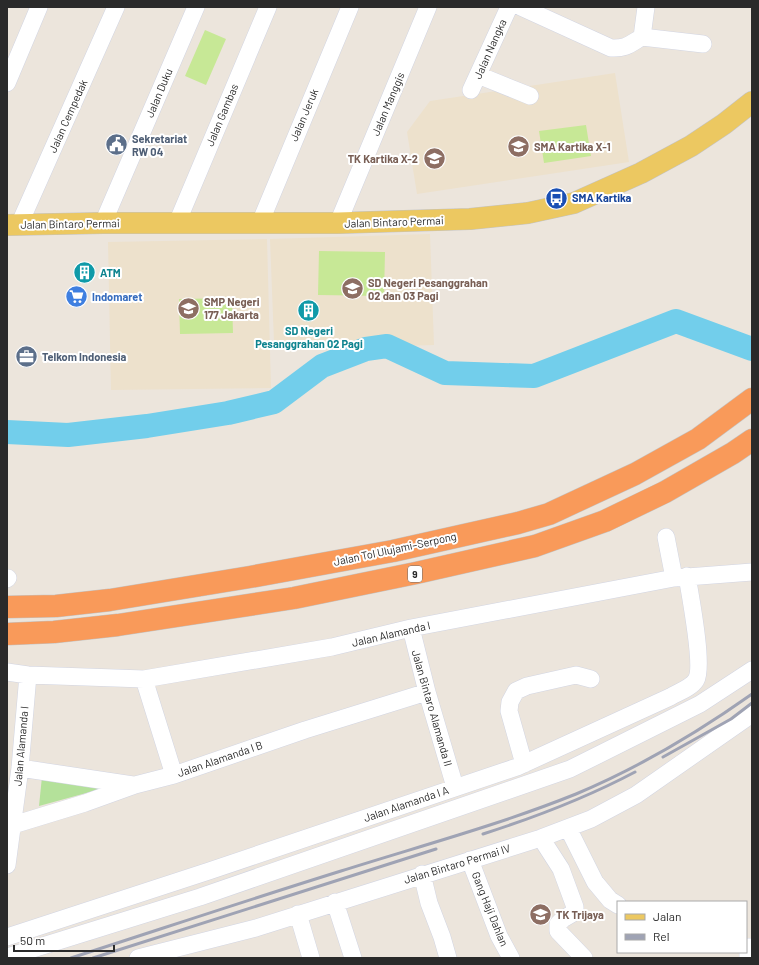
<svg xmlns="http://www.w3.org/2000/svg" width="759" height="965" font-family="Barlow,sans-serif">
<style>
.education{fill:#ede1cc}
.green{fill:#b4e19a}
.pitch{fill:#c7e896}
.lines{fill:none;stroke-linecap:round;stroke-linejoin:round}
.river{stroke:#72ceeb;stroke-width:24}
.minor-casing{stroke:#d2d5e2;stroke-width:18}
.major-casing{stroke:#c3c3c3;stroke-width:22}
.highway-casing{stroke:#c3c3c3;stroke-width:23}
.minor{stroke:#fff;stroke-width:17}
.major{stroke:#ecc861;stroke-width:21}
.highway{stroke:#f99a5a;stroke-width:22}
.rail{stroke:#9fa3b4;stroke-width:3}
.labels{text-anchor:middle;stroke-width:4;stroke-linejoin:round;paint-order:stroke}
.shield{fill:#fff;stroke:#6a6a6a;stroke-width:1}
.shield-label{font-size:10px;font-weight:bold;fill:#2a2a2a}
.street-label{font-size:11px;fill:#2a2a2a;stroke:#fff}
.service-label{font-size:11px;font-weight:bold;fill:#4e5e75;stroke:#fff;text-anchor:start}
.education-label{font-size:11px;font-weight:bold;fill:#785e54;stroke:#fff;text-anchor:start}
.transit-label{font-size:11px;font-weight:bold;fill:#164399;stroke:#fff;text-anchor:start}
.culture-label{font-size:11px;font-weight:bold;fill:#0d838f;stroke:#fff;text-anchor:start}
.shop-label{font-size:11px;font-weight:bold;fill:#366cbe;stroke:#fff;text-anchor:start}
</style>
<rect width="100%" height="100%" fill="#ece5dc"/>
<path class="education" d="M615,73L629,162L417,194L407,132L430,101Z
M430,234L434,345L336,348V340L274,342L270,239Z
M267,239L271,388L111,390L108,242Z"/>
<path class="green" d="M43,767L130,781L39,806Z"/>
<path class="pitch" d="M205,30L226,39L206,85L185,76Z
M586,125L591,156L544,163L539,131Z
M319,251L385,252L384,296L318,295Z
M232,298L233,333L180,334L179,299Z"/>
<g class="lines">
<path class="river" d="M7,432L68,435L147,426L228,413L274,402L322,366L366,349L387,346L445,373L534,376L676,321L752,349"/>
<defs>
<path id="minor" d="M521,7L611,48C626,49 630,44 642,37L646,7
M642,37L703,44
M478,75L530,96
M7,83L39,7
M471,90L509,7
M103,223L196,7
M177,223L268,7
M260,223L350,7
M338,223L428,7
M19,225L116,7
M666,537L674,578
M7,579L8,578
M411,628L427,692L455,787
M7,672L28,675L144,679L332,647L411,628L674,578L752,572
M144,679L174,775
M524,764L509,711L510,702L516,691L527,686L576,675L591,679
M20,768L133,785
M13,825L85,803L135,785L174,775L305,730L427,692
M568,828L595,882L610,900L618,905
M541,838L561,869L575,907V912L563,919L558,924V931L584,958
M470,860L499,936L511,958
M7,865L20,768L28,675
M422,874L429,903L442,937L448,958
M335,902L353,958
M298,914L311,958
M7,937L209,871L517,767L670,697C678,692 691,688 696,680C704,667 690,594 687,576
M7,957L200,897L570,769L700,704L752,670
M138,958L256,928L541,838L591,819L636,795L752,714
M748,958V947H752"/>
<path id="major" d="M7,225L103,223H338L470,219L528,213L574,203L641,173L691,146L724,124L752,102"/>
<path id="highway" d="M7,607L56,606L110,600L250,577L393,551L518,523L549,514L635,474L698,439L752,399
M7,634L54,632L118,625L294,598L416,573L535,546L605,521L665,492L733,453L752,440"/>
</defs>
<use href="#minor" class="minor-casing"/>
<use href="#major" class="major-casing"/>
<use href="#highway" class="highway-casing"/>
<use href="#minor" class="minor"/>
<use href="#major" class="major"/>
<use href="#highway" class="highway"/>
<path class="rail" d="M663,757L731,719L752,703
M483,834C536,817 586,798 635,772
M71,958C161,929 251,899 341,871C420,846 499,825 576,794C638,768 697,733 752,694
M93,958L436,849"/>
</g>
<defs>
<symbol id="civic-disc" viewBox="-11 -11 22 22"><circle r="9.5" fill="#5c6f8a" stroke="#fff"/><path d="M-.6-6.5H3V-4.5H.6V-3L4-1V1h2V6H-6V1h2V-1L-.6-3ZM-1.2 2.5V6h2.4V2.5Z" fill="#fff"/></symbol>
<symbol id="school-disc" viewBox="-11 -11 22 22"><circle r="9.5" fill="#8d6e63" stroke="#fff"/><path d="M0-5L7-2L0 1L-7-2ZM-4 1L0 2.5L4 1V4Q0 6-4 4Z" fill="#fff"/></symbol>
<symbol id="bus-disc" viewBox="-11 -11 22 22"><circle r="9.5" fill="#1a4fb4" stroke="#fff"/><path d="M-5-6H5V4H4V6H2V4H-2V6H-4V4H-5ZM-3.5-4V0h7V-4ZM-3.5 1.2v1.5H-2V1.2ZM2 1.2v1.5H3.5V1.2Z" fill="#fff"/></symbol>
<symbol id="building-disc" viewBox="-11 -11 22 22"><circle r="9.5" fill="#0f9aa8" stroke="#fff"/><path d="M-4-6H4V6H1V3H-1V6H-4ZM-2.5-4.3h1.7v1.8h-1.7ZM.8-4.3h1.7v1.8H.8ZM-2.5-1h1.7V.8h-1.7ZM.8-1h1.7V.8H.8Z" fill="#fff"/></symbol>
<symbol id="supermarket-disc" viewBox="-11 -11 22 22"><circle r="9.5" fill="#3f7fe0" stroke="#fff"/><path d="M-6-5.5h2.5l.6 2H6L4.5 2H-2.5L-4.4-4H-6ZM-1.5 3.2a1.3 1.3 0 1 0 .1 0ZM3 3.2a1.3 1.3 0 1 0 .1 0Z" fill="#fff"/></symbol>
<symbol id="office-disc" viewBox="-11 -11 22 22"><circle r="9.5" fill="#5c6f8a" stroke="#fff"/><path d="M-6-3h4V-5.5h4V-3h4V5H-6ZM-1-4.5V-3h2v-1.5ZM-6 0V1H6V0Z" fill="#fff"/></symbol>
</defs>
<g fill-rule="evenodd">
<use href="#civic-disc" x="104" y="132" width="25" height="25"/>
<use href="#school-disc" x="506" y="134" width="25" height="25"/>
<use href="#school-disc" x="422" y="146" width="25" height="25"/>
<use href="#bus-disc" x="544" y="186" width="25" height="25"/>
<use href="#building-disc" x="72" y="260" width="25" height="25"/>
<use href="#school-disc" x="340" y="276" width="25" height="25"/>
<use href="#supermarket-disc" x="64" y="284" width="25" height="25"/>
<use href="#school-disc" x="176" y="296" width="25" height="25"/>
<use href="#building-disc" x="296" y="298" width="25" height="25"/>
<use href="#office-disc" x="14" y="344" width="25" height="25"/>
<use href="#school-disc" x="528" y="902" width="25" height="25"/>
</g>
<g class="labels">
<rect class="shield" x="408" y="566" width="14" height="16" rx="3"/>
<g class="shield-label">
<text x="415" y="578">9</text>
</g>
<g class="street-label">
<text transform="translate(490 49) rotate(-66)" y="4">Jalan Nangka</text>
<text transform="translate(159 93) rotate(-67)" y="4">Jalan Duku</text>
<text transform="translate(388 104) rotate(-67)" y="4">Jalan Manggis</text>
<text transform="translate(222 115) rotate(-67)" y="4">Jalan Gambas</text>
<text transform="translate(304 115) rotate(-67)" y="4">Jalan Jeruk</text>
<text transform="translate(68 116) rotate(-66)" y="4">Jalan Cempedak</text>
<text transform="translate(394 222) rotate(-2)" y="4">Jalan Bintaro Permai</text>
<text transform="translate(70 224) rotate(-1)" y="4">Jalan Bintaro Permai</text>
<text transform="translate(395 549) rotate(-12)" y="4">Jalan Tol Ulujami–Serpong</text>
<text transform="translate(391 634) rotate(-13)" y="4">Jalan Alamanda I</text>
<text transform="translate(432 708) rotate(74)" y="4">Jalan Bintaro Alamanda II</text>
<text transform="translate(21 746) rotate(-85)" y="4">Jalan Alamanda I</text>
<text transform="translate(220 759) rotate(-19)" y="4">Jalan Alamanda I B</text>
<text transform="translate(406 804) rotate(-19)" y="4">Jalan Alamanda I A</text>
<text transform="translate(457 864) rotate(-17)" y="4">Jalan Bintaro Permai IV</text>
<text transform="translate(490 909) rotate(68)" y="4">Gang Haji Dahlan</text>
</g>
<g class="service-label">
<text x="132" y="143">Sekretariat<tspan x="132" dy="13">RW 04</tspan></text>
<text x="42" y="361">Telkom Indonesia</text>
</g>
<g class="education-label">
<text x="534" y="151">SMA Kartika X-1</text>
<text x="418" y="163" text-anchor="end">TK Kartika X-2</text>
<text x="368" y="287">SD Negeri Pesanggrahan<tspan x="368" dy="13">02 dan 03 Pagi</tspan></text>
<text x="204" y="306">SMP Negeri<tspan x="204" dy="13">177 Jakarta</tspan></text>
<text x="556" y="919">TK Trijaya</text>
</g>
<g class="transit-label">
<text x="572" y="202">SMA Kartika</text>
</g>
<g class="culture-label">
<text x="100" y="277">ATM</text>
<text x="309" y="335" text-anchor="middle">SD Negeri<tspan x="309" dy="13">Pesanggrahan 02 Pagi</tspan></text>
</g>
<g class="shop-label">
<text x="92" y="301">Indomaret</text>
</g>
</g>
<rect width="759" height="965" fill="none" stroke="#2a2a2a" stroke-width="16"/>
<rect x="617" y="901" width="130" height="52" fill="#ffffff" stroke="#aaaaaa"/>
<rect x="625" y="914" width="20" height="6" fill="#ecc861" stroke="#aaaaaa"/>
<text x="653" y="921" font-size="12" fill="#2a2a2a">Jalan</text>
<rect x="625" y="934" width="20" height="6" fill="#9fa3b4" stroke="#aaaaaa"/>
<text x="653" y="941" font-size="12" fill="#2a2a2a">Rel</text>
<path d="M14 945v6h100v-6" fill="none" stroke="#2a2a2a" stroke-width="2"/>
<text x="20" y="945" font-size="12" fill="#2a2a2a" stroke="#ffffff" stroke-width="3" paint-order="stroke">50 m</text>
</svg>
